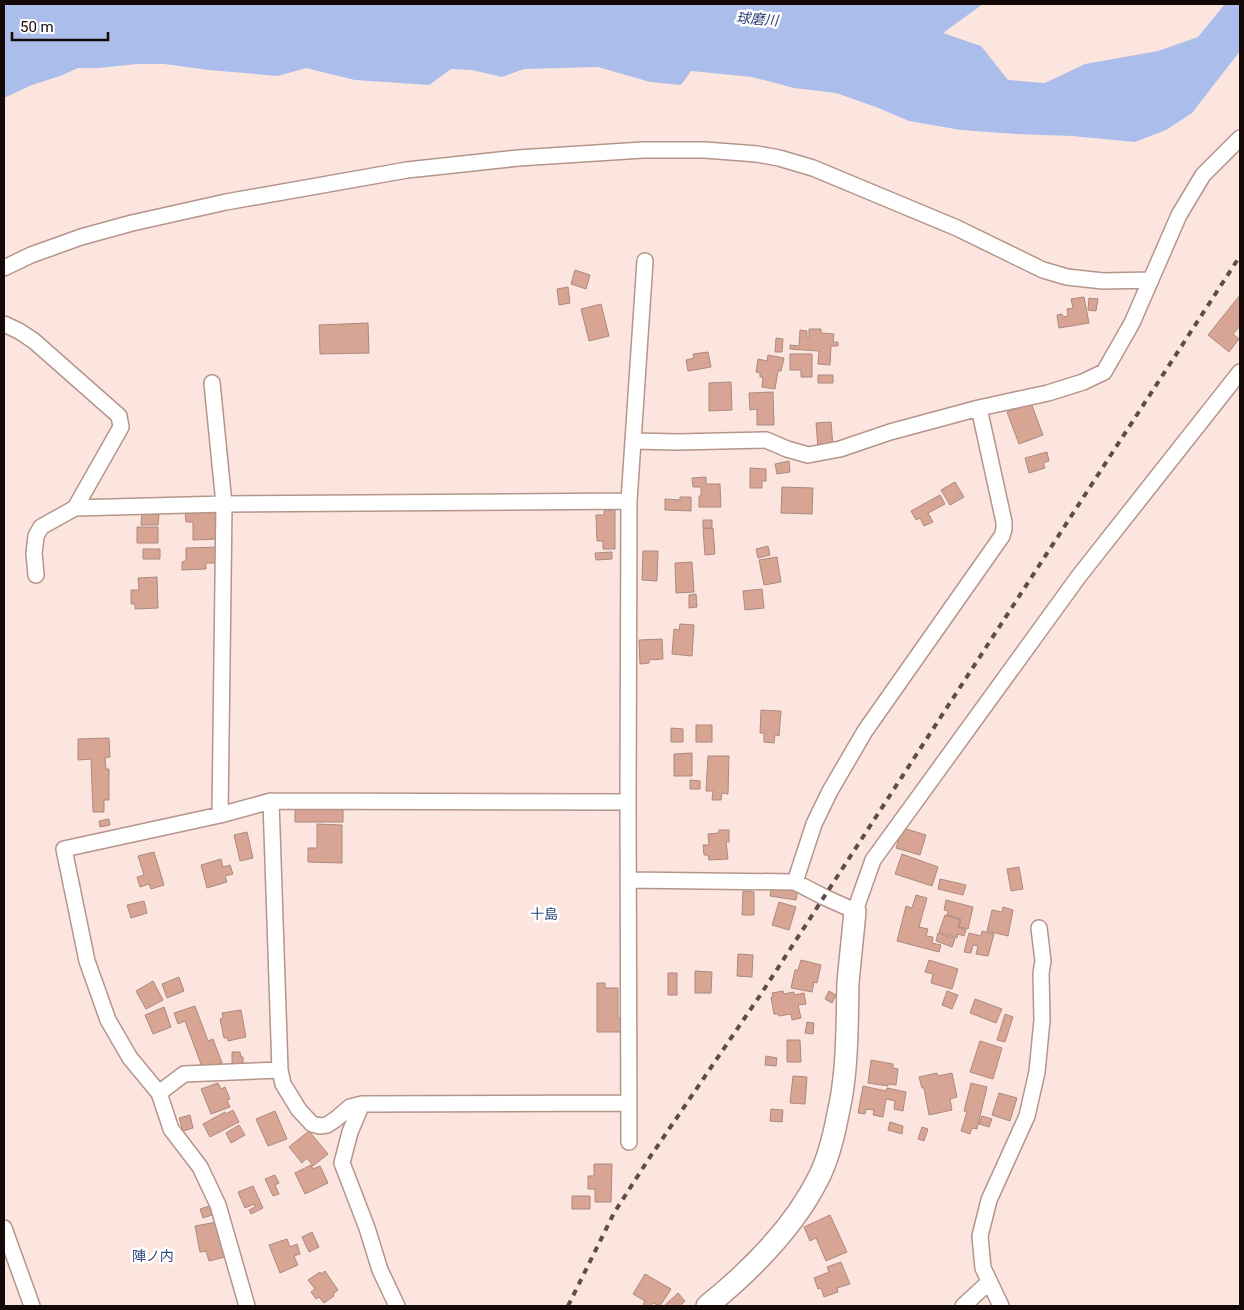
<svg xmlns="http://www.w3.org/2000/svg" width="1244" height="1310" font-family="Roboto,'Noto Sans JP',sans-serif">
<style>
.water{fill:#abbeeb}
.building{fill:#d8a493;stroke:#ab8a80}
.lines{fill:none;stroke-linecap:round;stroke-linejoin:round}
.street-casing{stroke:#b5958a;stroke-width:18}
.secondary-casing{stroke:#b5958a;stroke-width:24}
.street{stroke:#fff;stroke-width:15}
.secondary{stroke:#fff;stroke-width:21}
.rail{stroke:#5c4d49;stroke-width:4;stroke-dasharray:6 6;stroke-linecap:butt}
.labels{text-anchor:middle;stroke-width:5;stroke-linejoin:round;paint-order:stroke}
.water-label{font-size:14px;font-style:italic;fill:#283c72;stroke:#fff}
.neighbourhood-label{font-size:14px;fill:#324781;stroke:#fff}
</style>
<rect width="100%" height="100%" fill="#fbe5de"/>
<path class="water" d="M4,4H983L943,33L981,46L1008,80L1045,83L1085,64L1158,51L1198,37L1225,4H1240V51L1192,113L1166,130L1135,142L1072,136L1016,134L961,130L909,121L876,107L836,93L794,88L752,77L691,71L681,85L650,82L598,67L524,69L502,77L472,70L451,69L429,85L355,80L306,68L278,76L209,70L164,64H137L99,68H78L60,76L32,85L4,98Z"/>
<path class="building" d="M575,270L590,275L586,289L571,284Z
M568,287L570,303L559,305L557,289Z
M1240,295V326L1233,334L1239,339L1229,352L1208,335Z
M1084,297L1089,323L1059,328L1057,315L1062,314L1063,317L1068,316L1067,309L1073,308L1071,299Z
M1089,298L1098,299L1096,311L1088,310Z
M601,304L609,336L589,341L581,309Z
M368,323L369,353L320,354L319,325Z
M809,329H821V333L834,334L833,342H838V346H831L830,365L818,364L819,351L790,349V345L799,346L800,330L807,331V337H809Z
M776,338L783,339L782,352H775Z
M708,352L711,367L688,371L686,360L694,358L693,354Z
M790,354H812V377H801V370H790Z
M768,355L784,358L781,371H778L775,389L762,387L763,377H760V373L756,372L758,359L767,361Z
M818,375H833V383H818Z
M731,382L732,410L709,411V383Z
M773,392L774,425H757V409L750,410L749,393Z
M1031,403L1043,435L1019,444L1007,412Z
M831,422L833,447L818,448L816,423Z
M1047,452L1049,461L1043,463L1045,468L1029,473L1025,458Z
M789,461L790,472L777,474L775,464Z
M750,468L766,469V481H762V488H750Z
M706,477V484H720L721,507H699V496H701V487H693L692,478Z
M955,482L964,497L950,505L941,490Z
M782,487L813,488L812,514L781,513Z
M940,495L945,504L928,513L933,522L924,526L920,518L916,520L911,511Z
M680,497H691V511L665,510V499L680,500Z
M217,509L218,539L193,540V522H186L185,510Z
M615,510V549H603V541H597L596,515H604V511Z
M142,513L159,514L158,525H141Z
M703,520H712V528H703Z
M137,527H158V543H137Z
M713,528L715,554L705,555L703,529Z
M768,546L770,555L758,558L756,549Z
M219,547V563H206V569L182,570V562L186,561V548Z
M143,549H160V559H143Z
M643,551H658L657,581L642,580Z
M612,552V559L596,560L595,553Z
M777,557L781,582L764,585L759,560Z
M692,562L694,592L676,593L675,563Z
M157,577L158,608L135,609V604H131V590H139L138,578Z
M762,589L764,608L745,610L743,591Z
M696,594L697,607L689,608V595Z
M680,624L694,625L692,656L672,654L674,629L679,630Z
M662,639L663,659L649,660V663L640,664L639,640Z
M761,710L781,711L779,736L775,735L774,743L764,742V733H760Z
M696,725H712V742H696Z
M671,728L683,729V742H671Z
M109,738L110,757L105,758L106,769H109V800H104V812H93L91,759L78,760V739Z
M692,753V776H674V754Z
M708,756H729L728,794L722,793L721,800H712L713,791H706Z
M690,780L700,781V789H690Z
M295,805H343V822H295Z
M109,819L110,825L100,827L99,821Z
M317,824L342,825V863L308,862V848H317Z
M903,828L926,835L920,855L896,848Z
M719,830H729V842H726L728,859L709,860L708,855H704L703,845H709L708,834L719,833Z
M247,832L253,858L240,861L234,835Z
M154,852L164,885L151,889L149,884L140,887L137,877L144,875L138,856Z
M902,854L938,867L932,886L895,874Z
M221,859L223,867L230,865L233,874L225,876L227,882L207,888L201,865Z
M1019,867L1023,889L1011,891L1007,869Z
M940,879L966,885L963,895L938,889Z
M772,884L798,889L796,900L770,896Z
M743,891L754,892V915H742Z
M916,895L927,898L919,927L928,929L926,936L933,937L932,943L941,945L939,952L897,941L906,906L912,908Z
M946,900L973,907L968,929L959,927L961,919L947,915L948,911L944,910Z
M144,901L147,913L131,918L127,905Z
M779,902L796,907L789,930L772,925Z
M1003,907L1013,910L1008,936L987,931L992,910L1002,912Z
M945,915L960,920L958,927L966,930L964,936L958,934L957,938L939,932Z
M982,931L994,934L988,956L976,954L978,946L973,945L971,953L964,952L969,933L981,936Z
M938,933L955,939L952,947L936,941Z
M738,954L753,955L752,977L737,976Z
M801,960L821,965L817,983L814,982L812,992L791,988L795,970H798Z
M929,960L958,969L952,989L931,983L933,974L925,972Z
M695,971L712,972L711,993H695Z
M668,973H677V995H668Z
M179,977L184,991L167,998L162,984Z
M153,981L163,1000L146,1009L136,991Z
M597,983H605V988H618V1018H624V1032H597Z
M783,991L784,994L794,992V995L804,993L806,1004L798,1005L801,1018L792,1020L791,1014L779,1016L778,1014H774L771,997H773L772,993Z
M829,991L836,995L832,1003L825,999Z
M947,991L958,995L952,1009L942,1005Z
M975,999L1002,1009L996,1023L970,1013Z
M195,1006L208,1041L213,1039L222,1063L211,1067L209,1064L202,1067L185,1021L178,1024L174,1013Z
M164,1007L171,1027L153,1034L145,1015Z
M241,1010L246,1037L228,1041V1038H224L220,1019L223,1018L222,1013Z
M1005,1014L1013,1017L1005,1042L997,1040Z
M807,1022L814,1023L813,1034L805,1033Z
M787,1040H800L801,1062H787Z
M980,1041L1002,1048L993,1079L970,1072Z
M232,1052H240L241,1057H243V1065H232Z
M766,1056L777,1058L776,1066L765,1065Z
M871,1060L893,1064V1068L898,1069L896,1085L888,1084V1086L868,1083Z
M937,1073L938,1076L952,1073L957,1097L950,1099L952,1110L929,1115L924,1088H922L919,1077Z
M793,1076L807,1077L805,1104L790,1103Z
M218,1083L221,1089L225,1087L230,1099L227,1100L230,1107L211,1114L201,1089Z
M971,1083L987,1087L977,1129L972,1128L970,1134L961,1131L967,1112L964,1111Z
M863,1086L886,1091L887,1088L906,1092L903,1111L894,1109L895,1101L886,1099L883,1117L873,1115L874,1110L866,1109L865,1114L858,1113Z
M999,1093L1017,1098L1010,1121L992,1115Z
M771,1109L783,1110L782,1122L770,1121Z
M233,1110L239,1122L210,1137L203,1124L225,1112L226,1114Z
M275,1111L287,1139L268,1146L256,1119Z
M190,1115L193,1128L183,1131L179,1118Z
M982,1116L992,1119L989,1127L979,1124Z
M890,1122L903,1126L902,1134L888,1130Z
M239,1125L245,1135L231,1143L226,1133Z
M922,1127L928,1129L924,1141L918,1139Z
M309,1131L328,1154L313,1166L307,1158L302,1163L289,1147Z
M594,1164H612L611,1202H595V1189H588V1176H594Z
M311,1165L313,1169L320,1166L328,1183L305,1194L295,1173Z
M275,1175L279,1183L275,1185L279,1194L273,1196L265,1179Z
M253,1186L263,1208L251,1214L249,1210L255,1207L254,1204L245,1208L238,1192Z
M572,1196H590V1209H572Z
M209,1206L212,1215L203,1218L200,1209Z
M830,1215L847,1252L826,1261L816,1238L810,1241L804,1227Z
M217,1222L225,1257L209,1261L206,1251L200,1252L195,1226Z
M312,1232L319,1247L309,1252L302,1237Z
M287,1239L290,1247L297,1244L300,1254L294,1256L298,1265L280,1273L269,1245Z
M841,1262L850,1284L837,1288L838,1292L824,1297L821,1288L818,1289L814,1278L829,1272L827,1267Z
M325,1271L338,1290L333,1294L334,1296L324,1303L319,1297L316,1299L311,1292L315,1289L308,1280L320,1272L321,1274Z
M645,1274L671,1289L660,1306L653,1303L651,1306H646L643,1304L645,1301L633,1294Z
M678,1293L685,1301L680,1306H664Z"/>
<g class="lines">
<defs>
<path id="street" d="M4,268L31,255L81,237L132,223L226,202L407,170L518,158L643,150H705L757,154L779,158L813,168L957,228L1043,270L1067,277L1103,281L1151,280
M4,324L19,331L34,341L119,416L121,427L75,508
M212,383L224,504L220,815
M633,441L678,442L766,440L787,449L808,455L840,449L890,432L979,408L1048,393L1083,382L1104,372L1132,323L1179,215L1203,175L1240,138
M36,575L34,553L36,536L41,527L75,508L224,504L629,501
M271,801L280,1070L283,1084L299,1110L312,1124L320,1126L327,1125L336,1119L350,1107L362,1104L629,1103
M628,880L795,882L824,897L855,911L873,860L1079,576L1240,372
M795,882L814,824L830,791L865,731L1002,536L1004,529V522L979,408
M159,1093L184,1074L280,1070
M362,1104L350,1132L342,1163L367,1228L380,1270L397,1306
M629,1142L628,802L629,501L645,261
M4,1228L32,1306
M247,1306L218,1205L200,1167L171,1129L159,1093L130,1058L108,1020L87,961L64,849L220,815L271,801L628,802
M963,1306L989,1282
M1001,1306L983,1268L980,1236L989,1200L1027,1116L1037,1072L1042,1020L1041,973L1043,961L1039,928"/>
<path id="secondary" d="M707,1306C749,1272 795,1226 819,1177C828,1159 833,1139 837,1119C839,1108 842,1097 843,1086C848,1052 847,1017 848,983C850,959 853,935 855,911"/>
</defs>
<use href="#street" class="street-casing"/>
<use href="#secondary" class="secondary-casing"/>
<use href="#street" class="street"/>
<use href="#secondary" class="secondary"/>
<path class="rail" d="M568,1306L614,1213L648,1160L761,994L1240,256"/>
</g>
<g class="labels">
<g class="water-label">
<text transform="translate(757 19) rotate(4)" y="5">球磨川</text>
</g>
<g class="neighbourhood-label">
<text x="544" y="919">十島</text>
<text x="153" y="1261">陣ノ内</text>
</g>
</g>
<rect width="1244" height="1310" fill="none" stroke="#140906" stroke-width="10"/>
<path d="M12 32v8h96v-8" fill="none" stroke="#140906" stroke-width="2.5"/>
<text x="20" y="32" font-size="15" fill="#140906" stroke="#ffffff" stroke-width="4" paint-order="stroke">50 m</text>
</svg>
